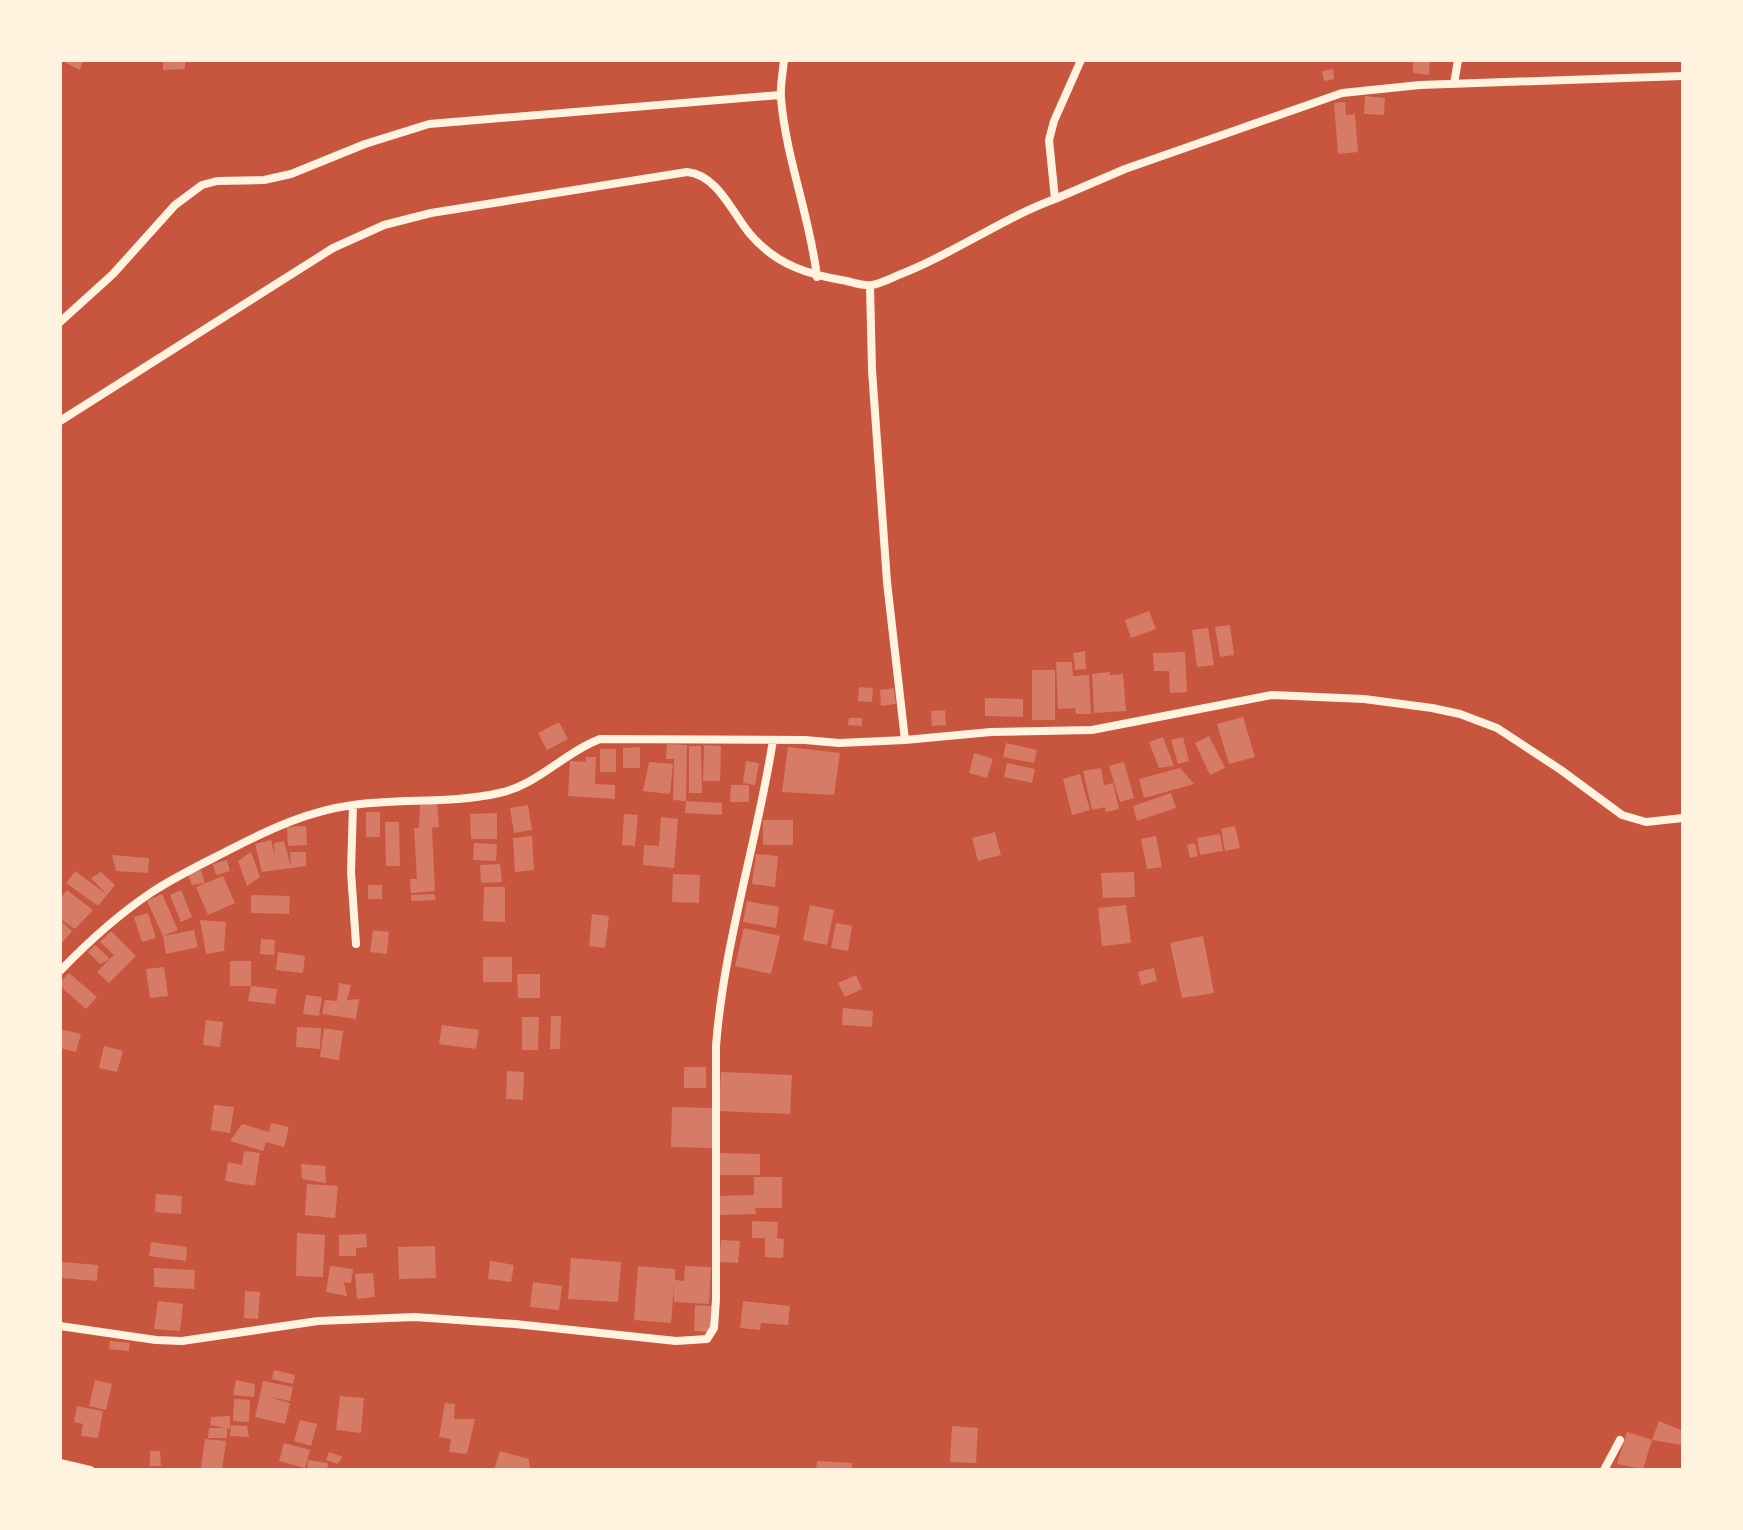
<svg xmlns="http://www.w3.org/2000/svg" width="1743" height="1530" font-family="Inter,sans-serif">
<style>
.building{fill:#d67c66}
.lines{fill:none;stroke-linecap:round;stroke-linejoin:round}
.minor{stroke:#fff3e0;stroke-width:8}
</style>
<rect width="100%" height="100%" fill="#c8553d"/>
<path class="building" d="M60,60H83L80,70Z
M163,60H185V69L163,70Z
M1413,60H1430L1429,75L1413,73Z
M1333,69L1334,79L1324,81L1322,71Z
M1365,96L1385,98L1384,115L1364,114Z
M1345,102L1346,115L1355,114L1358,152L1338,154L1334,103Z
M1149,611L1156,629L1131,638L1125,620Z
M1230,625L1234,655L1220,657L1215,627Z
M1208,628L1214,665L1197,667L1192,630Z
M1085,651L1086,669L1075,670L1073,653Z
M1185,652L1187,692L1170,693L1169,671H1154L1153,653Z
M1056,662H1072L1073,676L1089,675L1091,714H1076L1075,708L1058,709Z
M1032,670H1055V720H1032Z
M1110,672V675L1123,674L1126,711L1094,713L1092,674Z
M859,687L873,688L872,702L858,701Z
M894,688L896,704L881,706L880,690Z
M985,698L1023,699V717L985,716Z
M945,710L946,725L932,726L931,711Z
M1243,717L1255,757L1229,764L1217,724Z
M849,718H862V726L848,725Z
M559,722L568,739L547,750L538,733Z
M1209,736L1225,768L1210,775L1195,743Z
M1163,737L1174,766L1159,768L1149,742Z
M1183,737L1189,761L1178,764L1171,740Z
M1006,743L1037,750L1034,763L1003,757Z
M667,744L687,745L686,801L673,800L674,759H666Z
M704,745L721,746L720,781H703Z
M689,746H701L702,793H689Z
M640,747V768H623V748Z
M788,747L840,753L834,795L782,792Z
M600,749H616V772H600Z
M974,753L993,759L987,778L969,773Z
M586,757H596L595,784L615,785V799L568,796L570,761L586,762Z
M746,761L759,763L755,785L743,783Z
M649,762L673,764L670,794L643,791Z
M1124,762L1134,798L1120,802L1109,766Z
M1007,763L1035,769L1032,783L1004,777Z
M1101,768L1104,785L1113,783L1119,809L1106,812L1105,807L1092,810L1083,771Z
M1180,768L1194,784L1144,798L1139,779Z
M1080,774L1090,810L1072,815L1063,779Z
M731,785H749V802H730Z
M1171,793L1176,808L1137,821L1133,806Z
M686,801L722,803V815L685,813Z
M437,804L439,827L432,828L435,891L411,893L410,879H417L414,828H419L420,805Z
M528,805L532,830L514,833L510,808Z
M366,812H380V837H366Z
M497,813V839H471L470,814Z
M624,814L638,815L635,846L622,845Z
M661,817L678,819L674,868L643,865L644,845L659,846Z
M763,820H793V845H763Z
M385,822H399L400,866H386Z
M306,826L307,845L288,846L287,827Z
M1235,826L1240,848L1225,851L1221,829Z
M995,832L1001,855L978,861L972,838Z
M1220,834L1223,851L1200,855L1197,838Z
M532,836L534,870L515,872L513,838Z
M1156,836L1162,867L1147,869L1141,839Z
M271,840L275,855L274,843L284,841L291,867L290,852H306V866L262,872L255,844Z
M474,843L497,844L496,861L473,860Z
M1195,843L1198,856L1190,858L1187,845Z
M251,852L260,877L247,886L238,861Z
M756,854L778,856L775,887L752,884Z
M112,855L149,858L148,873L116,871Z
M227,860L230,871L216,875L213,864Z
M500,864L502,882L481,883L480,865Z
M201,870L205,883L192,885L187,873Z
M75,871L106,894L91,878L101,872L115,885L98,906L66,883Z
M1134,872L1135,897L1103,898L1101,873Z
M673,874L700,875L699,903L672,902Z
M223,876L235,903L208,915L196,887Z
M368,885H382V899H368Z
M484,887H505V922L483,921Z
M67,890L93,910L75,929L60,919V899Z
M181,890L192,917L181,922L170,895Z
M162,894L178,930L163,936L147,901Z
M434,894L436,900L411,901V895Z
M251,895L290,896L289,914L251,913Z
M747,901L779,907L776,928L743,922Z
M810,905L834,910L827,945L803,940Z
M1126,905L1131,943L1102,946L1098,908Z
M148,913L156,938L142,942L134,917Z
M592,914L609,916L605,948L589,946Z
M60,920L72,931L63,942L60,940Z
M200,920L226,922L224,951L206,954Z
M836,923L852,926L848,951L831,948Z
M744,928L780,936L771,974L735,966Z
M194,930L198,947L166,954L163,936Z
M373,930L389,932L387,954L370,952Z
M111,931L136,956L109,983L97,972L114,955L100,942Z
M1203,936L1214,993L1182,998L1170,943Z
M261,939L275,940L274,955L260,954Z
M95,945L110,959L100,964L88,952Z
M278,952L305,956L303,973L276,970Z
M483,957H512V982H483Z
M230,961H251V986L277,989L275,1004L248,1001L251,986H230Z
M164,967L168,996L150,998L146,969Z
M1154,968L1157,981L1141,985L1138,972Z
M69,973L97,997L86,1009L60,986V982Z
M517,974H540V998H518Z
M856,975L862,989L845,997L838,983Z
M339,983L351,985L347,1000L359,999L356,1019L322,1014L325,1000L337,1001Z
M306,995L322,997L319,1016L303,1014Z
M843,1008L873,1011L872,1027L842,1025Z
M551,1016H561L560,1049H550Z
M522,1017H539L538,1050H522Z
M206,1020L223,1022L220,1047L203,1045Z
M442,1025L479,1030L476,1049L439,1044Z
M297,1027L321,1028L320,1049L296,1047Z
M324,1028L343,1031L339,1060L320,1057Z
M60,1029L81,1034L76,1052L60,1048Z
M104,1046L123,1051L117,1072L99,1068Z
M684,1067H706V1088H684Z
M507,1071L524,1072L523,1100L506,1099Z
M721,1072L792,1075L790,1114L719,1111Z
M214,1105L234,1107L230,1133L211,1130Z
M672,1107L713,1108L712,1148L671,1147Z
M271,1123L289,1127L284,1147L266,1142L263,1151L230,1141L242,1124L269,1132Z
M244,1151L260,1153L255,1186L225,1181L228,1162L242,1165Z
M718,1153L760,1154V1175H717Z
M301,1164L325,1166L326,1183L302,1179Z
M754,1177H782V1208H755L756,1214L718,1215V1196L754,1195Z
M307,1184L338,1186L335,1218L305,1215Z
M156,1194L182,1196L181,1214L155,1212Z
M752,1221L778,1222L777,1238L784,1239L783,1258L765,1257V1238H752Z
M297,1233L325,1235L323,1277L296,1276Z
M366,1234L367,1247L356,1248V1256H339V1235Z
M721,1240L740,1241L738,1263L719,1262Z
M151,1242L187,1247L186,1261L149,1256Z
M435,1246L436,1278L399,1279L398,1247Z
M571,1258L621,1262L618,1302L568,1299Z
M490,1261L514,1265L511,1282L488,1279Z
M60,1262L98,1265L97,1281L60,1278Z
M330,1266L353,1269L351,1283L344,1282L347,1296L326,1292Z
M638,1266L675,1269V1280L684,1281L685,1266L711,1267L709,1304L674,1302V1286L671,1323L634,1320Z
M154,1268L195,1270L194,1289L154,1287Z
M373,1273L375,1297L357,1299L355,1274Z
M533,1282L562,1286L559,1310L530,1307Z
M245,1291L260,1292L258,1319L244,1318Z
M158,1301L183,1304L180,1331L154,1329Z
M743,1301L790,1306L788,1325L761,1323L760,1330L740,1328Z
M695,1305L711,1306L710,1332L694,1331Z
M110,1341L130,1343L129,1351L109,1349Z
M274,1370L295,1375L293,1384L272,1379Z
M95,1380L112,1384L106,1410L89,1406Z
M236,1380L255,1384L254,1397L233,1395Z
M263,1381L293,1387L290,1401L269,1397L290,1403L285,1424L255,1417Z
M340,1396L364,1398L361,1433L336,1430Z
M234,1399L250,1400L249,1422L233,1421Z
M445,1403L455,1404L454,1419H475L467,1454L449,1452L451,1439L439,1437Z
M77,1406L103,1411L98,1438L81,1436L83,1424L74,1422Z
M230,1416V1429L210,1425L211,1417Z
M300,1420L317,1424L311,1446L294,1441Z
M1659,1421L1683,1431V1445L1652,1440Z
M231,1425L247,1426L249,1437L230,1436Z
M952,1426L978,1428L976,1463L950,1462Z
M209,1428H227V1438H208Z
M1627,1432L1652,1440L1643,1469L1617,1464Z
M205,1439L226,1441L222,1470L201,1468Z
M284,1443L310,1450L305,1468L279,1461Z
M150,1451H160L161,1466H150Z
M500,1451L529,1459L530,1470H494Z
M329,1452L343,1457L337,1464L326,1460Z
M308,1460L328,1463L327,1470H307Z
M817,1461L852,1463V1470H816Z"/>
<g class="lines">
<path class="minor" d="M784,60C783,72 780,85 781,98C786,159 810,216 817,277
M1454,84L1458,60
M1055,199L1125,169L1342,93L1420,85L1683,76
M60,322L113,274L175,205L202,185L217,181L264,180L291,174L365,144L429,124L780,95
M60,421L333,248L384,225L431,213L687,172C718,175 732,213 750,234C776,265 809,275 847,281C855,283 864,286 872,285C883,283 895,276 906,272C958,251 1003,218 1055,199L1049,140L1054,121L1081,60
M905,740L991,732L1092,730L1272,695L1364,699L1432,708L1460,714L1497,728L1561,770L1622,815L1646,822L1683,818
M353,805L351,872L356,944
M60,971C88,942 119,914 152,892C178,875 206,862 233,848C272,828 309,811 353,805C401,798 451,804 499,793C538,785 563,753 600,739L805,740L839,743L905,740L887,582L872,370L870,285
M60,1326L156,1340L182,1341L318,1321L415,1317L515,1324L676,1341L707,1339L714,1328L716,1299V1046C724,942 757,843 773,740
M60,1463L90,1470
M1604,1470L1620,1440"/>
</g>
<rect width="1743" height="1530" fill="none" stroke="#fff3e0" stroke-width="124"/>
</svg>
